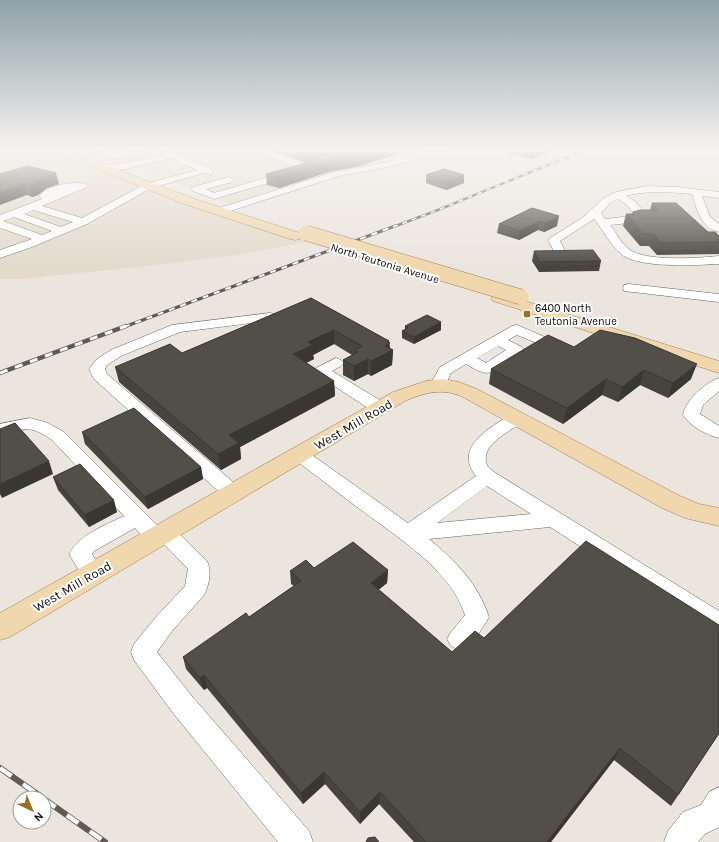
<svg xmlns="http://www.w3.org/2000/svg" width="719" height="842" font-family="Karla,sans-serif">
<style>
.built{fill:#e3dacc}
.lines{fill:none;stroke-linecap:round;stroke-linejoin:round}
.minor-casing{stroke:#69645e;stroke-width:1}
.major-casing{stroke:#9b7e50;stroke-width:1}
.minor{fill:#fff;fill-rule:evenodd}
.major{fill:#f1d7ad;fill-rule:evenodd}
.rail-far3-casing{stroke:#5e5b57;stroke-width:2.5}
.rail-far2-casing{stroke:#5e5b57;stroke-width:3}
.rail-far1-casing{stroke:#5e5b57;stroke-width:4.5}
.rail-casing{stroke:#5e5b57;stroke-width:6}
.rail-far3{stroke:#fff;stroke-width:1.5;stroke-dasharray:5;stroke-linecap:butt}
.rail-far2{stroke:#fff;stroke-width:2;stroke-dasharray:6;stroke-linecap:butt}
.rail-far1{stroke:#fff;stroke-width:3;stroke-dasharray:8;stroke-linecap:butt}
.rail{stroke:#fff;stroke-width:4.5;stroke-dasharray:14;stroke-linecap:butt}
.major-bridge-casing{stroke:#9b7e50;stroke-width:16;stroke-linecap:butt}
.major-bridge{stroke:#f1d7ad;stroke-width:15}
.wall{fill:#47433e}
.shaded-wall{fill:#393732}
.building{fill:#524e48;stroke:#393732}
.poi-dot{fill:#9a6f1d;stroke:#fff;stroke-width:1.5}
.labels{text-anchor:middle;stroke-width:4;stroke-linejoin:round;paint-order:stroke}
.far-street-label{font-size:11px;fill:#0d0b09;stroke:#fff}
.far-poi-label{font-size:11px;fill:#0d0b09;stroke:#fff;text-anchor:start}
.street-label{font-size:13px;fill:#0d0b09;stroke:#fff}
</style>
<rect width="100%" height="100%" fill="#ebe5de"/>
<path class="built" d="M0,149H55L104,168L312,241L237,255L138,267L21,279H0Z
M85,149H415L232,204Z"/>
<g class="lines">
<defs>
<path id="minor" d="M88,149H101L114,153L132,149H147L146,151L114,159L89,151Z
M155,149H166L209,168L214,172L212,174L204,173L151,188L87,224L32,247L0,258V250L32,239L0,228V215L42,199L39,196C47,185 73,181 85,184L87,186L85,188L42,206L82,218L145,184L197,170L171,158L126,169L104,171L100,168L104,165L126,163L164,155ZM33,210L73,222L61,227L24,214ZM14,217L52,231L42,235L3,221Z
M252,149H264L312,166L313,168L312,170L214,199L193,191L191,189L193,187L229,177L232,178L234,180L232,182L206,189L214,193L300,168Z
M432,149H446L445,151L388,167L339,176L221,214H213L212,212L213,210L334,172L387,162Z
M647,186L677,187L719,192V198L702,196L710,217L719,224V232C701,228 697,210 692,194C670,192 647,190 626,196L635,201L645,214C637,225 623,223 610,225C616,233 621,243 629,249C644,262 699,258 719,256V264C697,265 636,269 620,253C610,244 603,230 594,219L560,241L566,253L564,255H556L548,240L550,238L582,218L604,198L616,192ZM618,199L627,205L634,214L631,216L605,219L601,213L610,203Z
M629,284L719,294V302L624,291L623,288L624,285Z
M270,313L275,314L277,317L275,320L180,332L121,356L107,365L105,369L107,374L240,488L243,493L240,498L233,500L226,498L94,379L89,369L97,359L111,350L172,325Z
M517,325L554,341L556,344L554,347L549,348L517,335L508,340L522,347L524,350L522,353L492,372C483,375 475,369 466,364L451,373L444,388L438,390L432,388L430,385L440,367L512,326ZM498,346L506,350L486,363L477,358Z
M336,358L341,360L344,363L341,366L332,371L386,404L388,408L386,412L380,413L374,412L316,374L313,371L316,368Z
M719,378V391L703,405L700,414L719,426V438C706,435 690,426 683,415C685,401 706,382 719,378Z
M517,413L523,414L525,418L523,422C510,431 479,445 487,465C488,468 492,470 494,472L719,611V633L711,630L550,527L429,539C456,561 478,584 489,617C484,626 470,649 460,649C457,649 453,647 451,646L447,639L451,632L465,615C451,570 397,537 361,510C338,493 315,475 293,458L290,454L293,450L299,448L305,450L408,523L476,476C453,447 490,428 511,414ZM487,486L531,514L437,523Z
M30,418L48,423L64,432L158,526L165,524L172,527L207,561C212,571 209,586 204,595L172,631L157,652L191,695L309,831L313,842H278L173,713L134,660L131,652L134,644L156,617L185,586L188,569L163,543C149,547 144,538 135,528L94,551L92,554L104,574L101,580L93,583L85,580L69,554C80,534 104,526 124,516L52,440C29,424 25,429 0,435V424Z
M719,787V827L705,834L698,842H664L668,831L683,812L701,805L709,792Z"/>
<path id="major" d="M50,149H64L195,199L300,233L302,236L300,239L295,240L290,239L187,205L51,151Z
M499,293L719,361V373L493,301L491,298L493,295Z
M443,379L459,382L477,389L680,496L699,504L719,508V526L685,518L662,508L463,397C443,388 427,392 407,400L10,637L0,640V613L393,392L426,381Z"/>
</defs>
<use href="#minor" class="minor-casing"/>
<use href="#major" class="major-casing"/>
<use href="#minor" class="minor"/>
<use href="#major" class="major"/>
<defs>
<path id="rail-far3" d="M393,227L438,210L587,149"/>
<path id="rail-far2" d="M124,327L395,226"/>
<path id="rail-far1" d="M0,373L126,326"/>
<path id="rail" d="M0,768L43,798
M44,799L105,842"/>
</defs>
<use href="#rail-far3" class="rail-far3-casing"/>
<use href="#rail-far2" class="rail-far2-casing"/>
<use href="#rail-far1" class="rail-far1-casing"/>
<use href="#rail" class="rail-casing"/>
<use href="#rail-far3" class="rail-far3"/>
<use href="#rail-far2" class="rail-far2"/>
<use href="#rail-far1" class="rail-far1"/>
<use href="#rail" class="rail"/>
<defs>
<path id="major-bridge" d="M306,233L521,297"/>
</defs>
<use href="#major-bridge" class="major-bridge-casing"/>
<use href="#major-bridge" class="major-bridge"/>
</g>
<path class="wall" d="M269,149H398V154L359,166L328,172L279,188L267,185L266,174L307,163Z
M493,149H555L531,159Z
M0,174L59,184L47,188L38,195L32,197L27,195Z
M426,175H464V183L446,190L426,183Z
M652,203L708,232L719,236V254L657,255L649,246H640L623,226L626,214H632L633,212L650,210Z
M532,208L557,226L544,232L538,230L519,240L497,233L499,224Z
M534,251L601,261L599,271L539,272L532,261Z
M311,298L389,341L390,348L393,350L392,365L371,376L368,374L354,381L343,375V360L352,355L334,344L313,355L314,359L306,363L334,381L335,396L240,447L241,459L221,470L119,382L115,367L182,353Z
M441,322V330L414,344L402,338V331L405,329V326Z
M574,347L691,379L668,398L640,385L618,402L602,395L563,424L489,384L491,369Z
M82,432L201,467L203,479L148,509L85,444Z
M53,477L117,512L89,527L58,490Z
M314,568L388,570L387,583L378,590L452,652L484,638L719,734L671,806L614,760L551,842H414L379,804L360,824L325,784L303,804L207,688L204,690L186,669L183,657L249,617L294,586L291,584L290,571Z"/>
<path class="shaded-wall" d="M381,149H398V154L359,166L328,172L279,188L278,177L328,161Z
M532,149H555L531,159Z
M56,173L59,184L47,188L38,195L32,197L29,186L44,177Z
M464,175V183L446,190L447,181Z
M24,184L27,195L0,205V192Z
M559,216L557,226L544,232L545,223Z
M540,221L538,230L519,240L520,231Z
M441,322V330L414,344V337Z
M334,330V344L313,355L314,359L294,369L293,354L308,342Z
M389,341L390,352L393,350L392,365L371,376V361L385,346L387,342Z
M368,359V374L354,381V366Z
M697,364L691,379L668,398L673,383Z
M644,370L640,385L618,402L622,387Z
M606,379L602,395L563,424L567,408Z
M334,381L335,396L240,447L241,459L221,470L218,454L229,435Z
M49,461L53,474L2,498L0,494V484Z
M201,467L203,479L148,509L145,497Z
M114,500L117,512L89,527L85,515Z
M388,570L387,583L371,596V583Z
M204,675L207,688L204,690L200,678Z
M620,748L614,760L551,842H547Z
M324,772L325,784L303,804L301,793Z
M380,792L379,804L360,824V812Z"/>
<path class="building" d="M297,149H381L359,155L328,161L278,177L266,174L321,159L312,154Z
M28,166L56,173L44,177L35,183L29,186L24,184L0,192V174Z
M444,169L464,175L447,181L426,175Z
M652,203H676L708,232H715L719,236V242L661,243L653,234H643L626,214H634L633,212L640,210H658Z
M532,208L559,216L545,223L540,221L520,231L499,224Z
M593,250L601,261L540,262L534,251Z
M311,298L389,341L387,342L390,343L385,346L393,350L371,361L368,359L354,366L343,360L358,352L355,350L362,346L334,330L308,342L313,345L293,354L334,381L229,435L239,443L218,454L115,367L170,344L182,353Z
M427,315L441,322L414,337L402,331L408,328L405,326Z
M600,330L635,338L697,364L673,383L644,370L622,387L606,379L567,408L491,369L548,335L574,347Z
M134,408L201,467L145,497L82,432Z
M15,423L49,461L0,484V429Z
M80,464L114,500L85,515L53,477Z
M586,541L719,625V733L678,795L620,748L547,842H426L380,792L360,812L324,772L301,793L204,675L200,678L183,657L246,613L249,617L301,581L290,571L306,560L314,568L353,542L388,570L371,583L452,652L475,631L484,638Z
M375,837L379,842H366L368,838Z"/>
<linearGradient id="sky" x2="0" y2="1"><stop stop-color="#8fa1a8"/><stop offset="0.56" stop-color="#f6f3f0"/><stop offset="1" stop-color="#f6f3f0" stop-opacity="0"/></linearGradient>
<rect width="719" height="267" fill="url(#sky)"/>
<rect class="poi-dot" x="523" y="310" width="8" height="8" rx="2"/>
<g class="labels">
<g class="far-street-label">
<text transform="translate(385 263) rotate(17)" y="4">North Teutonia Avenue</text>
</g>
<g class="far-poi-label">
<text x="535" y="312">6400 North<tspan x="535" dy="13">Teutonia Avenue</tspan></text>
</g>
<g class="street-label">
<text transform="translate(353 424) rotate(-30)" y="5">West Mill Road</text>
<text transform="translate(72 586) rotate(-30)" y="5">West Mill Road</text>
</g>
</g>
<g transform="translate(32 810) rotate(136)"><circle r="19" fill="#ffffff" stroke="#9e9d9d"/>
<path d="M0-3L7 15L0 10L-7 15Z" fill="#9a6f1d"/>
<text y="-6" font-size="11" font-weight="bold" text-anchor="middle" fill="#0d0b09">N</text>
</g>
</svg>
